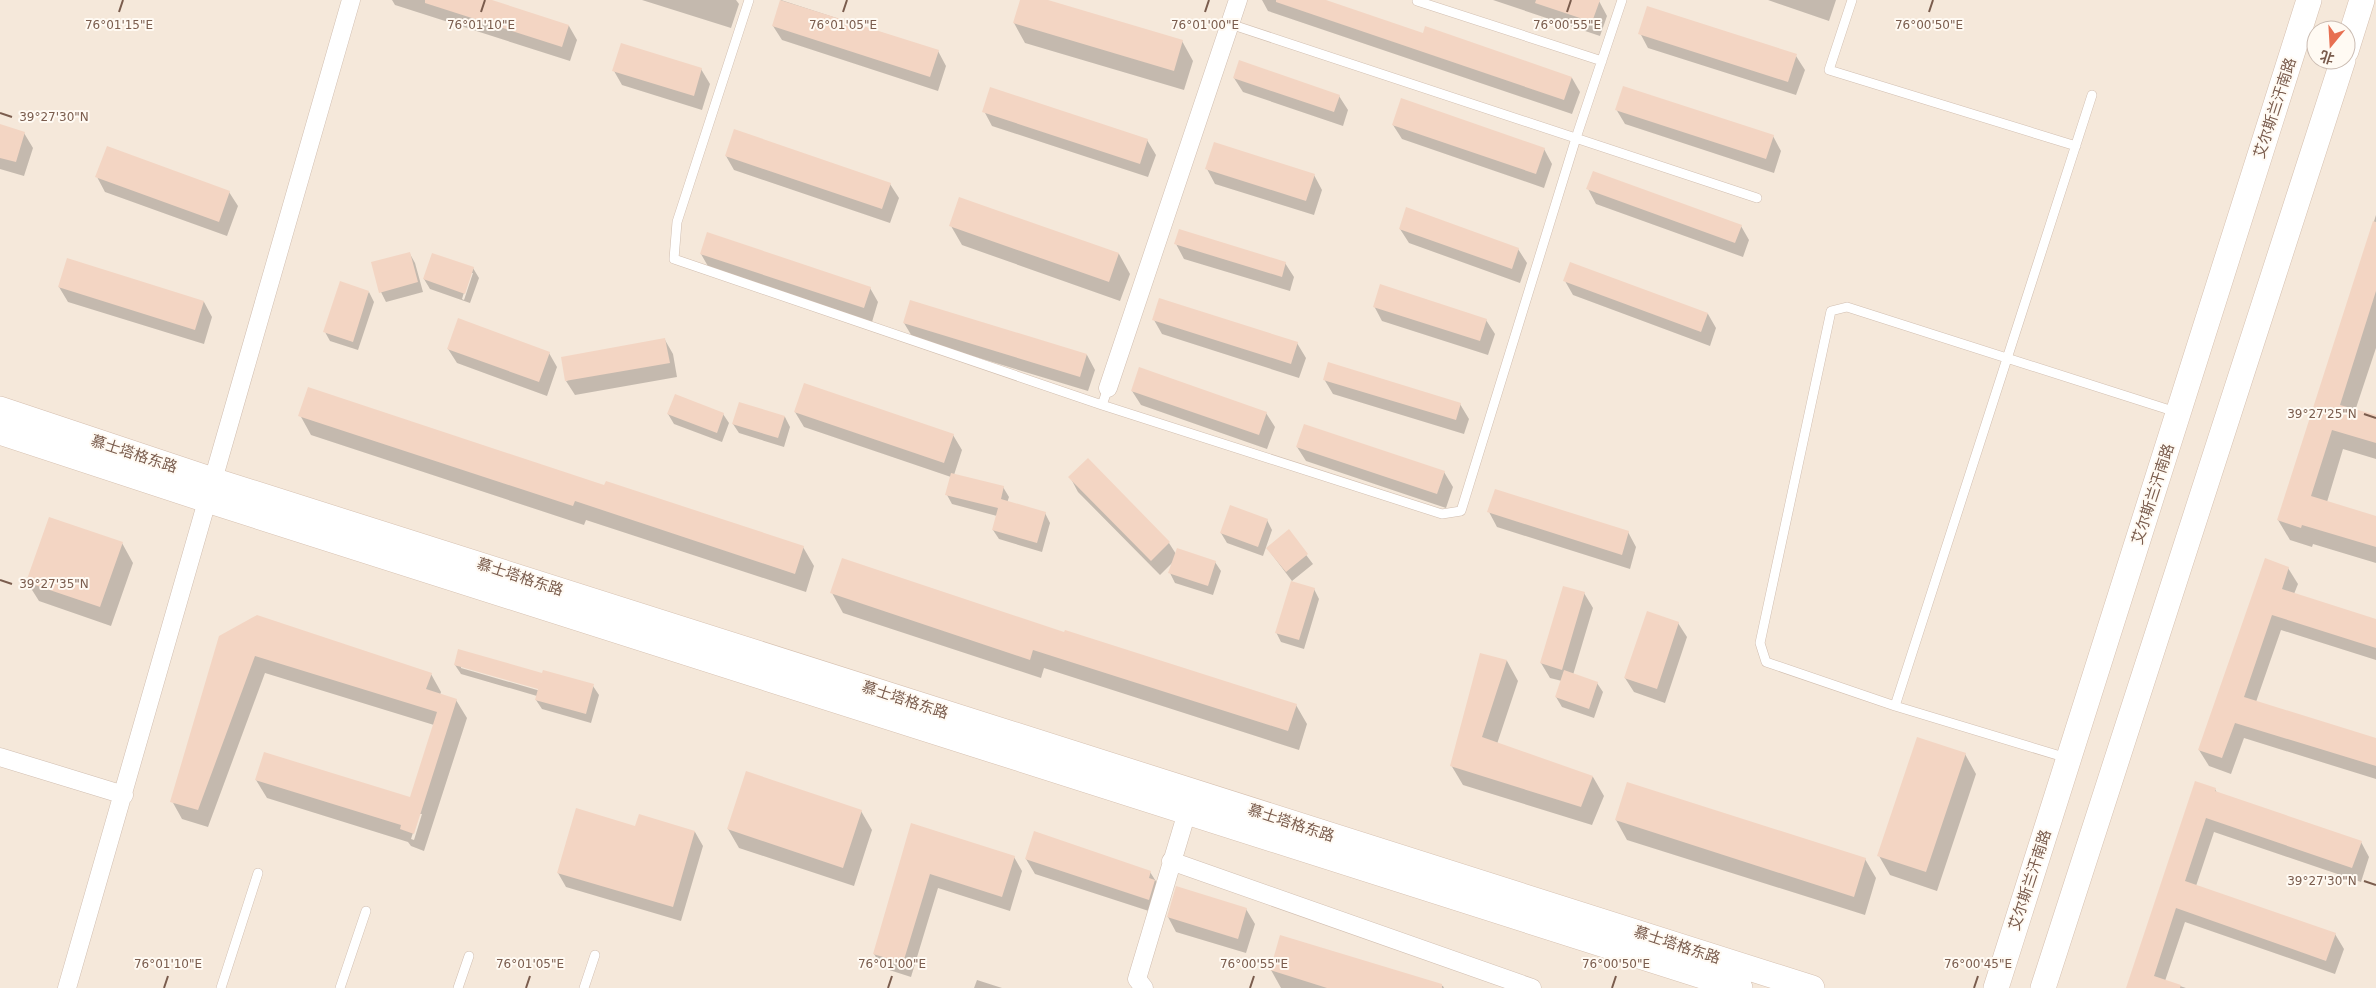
<svg xmlns="http://www.w3.org/2000/svg" width="2376" height="988" font-family="'DejaVu Sans','Noto Sans SC',sans-serif">
<style>
.residential{fill:#f5e8da;fill-rule:evenodd}
.shadow{fill:#0003;fill-rule:evenodd}
.building{fill:#f3d5c3}
.lines{fill:none;stroke-linecap:round;stroke-linejoin:round}
.service-casing{stroke:#d1beb0;stroke-width:10}
.minor-casing{stroke:#d1beb0;stroke-width:19}
.secondary-casing{stroke:#d6c0b0;stroke-width:26}
.service{stroke:#fff;stroke-width:9}
.minor{stroke:#fff;stroke-width:18}
.secondary{stroke:#fff;stroke-width:25}
.ticks{fill:none;stroke:#7a5c4d;stroke-width:2}
.labels{text-anchor:middle;stroke-width:4;stroke-linejoin:round;paint-order:stroke}
.street-label{font-size:15px;fill:#7a5c4d;stroke:#fffaf3}
.ticks-label{font-size:12px;text-anchor:middle;fill:#7a5c4d;stroke:#fffaf3;stroke-width:4;stroke-linejoin:round;paint-order:stroke}
</style>
<rect width="100%" height="100%" fill="#fdf6ec"/>
<path class="residential" d="M0,0H2376V988H0ZM2316,30H2346V60H2316Z"/>
<path class="shadow" d="M392,0H488L569,26L577,40L570,61L395,5Z
M642,0H736L739,4L731,28Z
M781,0L938,51L946,66L938,91L782,40L773,26Z
M1021,0H1044L1182,41L1193,61L1184,90L1025,43L1014,23Z
M1262,0H1322L1423,35L1572,78L1580,92L1572,114L1268,11Z
M1493,0H1595L1599,1L1607,16L1600,36Z
M1768,0H1836L1829,21Z
M1640,33L1796,56L1805,70L1796,95L1648,48Z
M701,69L710,84L702,110L622,85L614,71Z
M1234,78L1339,96L1348,110L1343,126L1243,92Z
M1616,109L1773,136L1781,151L1774,173L1625,124Z
M984,111L1147,140L1156,155L1148,177L992,126Z
M1393,125L1544,149L1552,164L1544,188L1402,139Z
M0,126L24,133L33,148L24,176L0,169Z
M726,156L890,184L899,198L890,223L734,170Z
M1207,169L1314,175L1322,190L1314,215L1215,184Z
M97,177L229,192L238,206L227,236L105,192Z
M1588,189L1741,226L1749,240L1743,257L1596,204Z
M2376,215V348L2355,411L2376,417V459L2343,449L2327,502L2376,517V563L2313,544L2312,547L2290,540L2278,520Z
M951,226L1119,254L1130,274L1120,301L962,245Z
M1400,229L1518,249L1527,263L1520,283L1409,243Z
M1176,244L1285,263L1294,277L1290,291L1184,259Z
M410,254L415,263L423,292L386,302L381,292Z
M701,254L870,288L878,302L872,322L709,268Z
M473,268L479,278L470,303L430,289L424,279ZM470,273H473L464,300L462,299Z
M1565,281L1708,314L1716,328L1710,346L1573,295Z
M59,287L204,302L212,317L204,344L68,302Z
M369,292L374,302L358,350L330,341L325,332Z
M1374,306L1486,320L1495,334L1488,355L1382,321Z
M1154,320L1297,343L1306,358L1299,378L1162,334Z
M904,323L1087,355L1095,370L1088,391L913,338Z
M665,340L673,354L677,377L575,395L566,381Z
M448,349L549,353L557,367L547,396L457,363Z
M1324,379L1460,404L1469,419L1464,434L1333,394Z
M1132,391L1266,413L1275,427L1267,449L1141,405Z
M740,404L785,417L790,427L784,447L739,433L733,424Z
M795,412L953,435L962,450L954,475L1003,487L1009,497L1007,503L1045,513L1050,523L1042,552L999,539L993,530L997,516L952,504L947,495L951,477L804,427Z
M668,414H723L729,423L722,442L674,424Z
M300,415L605,487L803,547L814,566L806,592L586,520L584,525L311,435Z
M1297,447L1444,472L1453,487L1446,508L1306,461Z
M1088,460L1169,543L1176,554L1215,562L1221,571L1213,595L1175,583L1170,573L1174,561L1160,575L1078,492L1070,477Z
M1489,512L1628,532L1636,547L1630,569L1497,527Z
M1267,520L1272,530L1263,556L1227,543L1221,533Z
M1288,531L1313,564L1292,581L1267,548Z
M122,543L133,563L111,626L39,601L27,582Z
M2288,568L2298,584L2294,594L2376,620V660L2281,630L2256,702L2376,739V779L2244,738L2231,774L2209,766L2199,750Z
M1314,589L1319,599L1304,649L1281,642L1276,632Z
M832,593L1065,634L1296,705L1307,724L1299,750L1044,668L1041,678L843,613Z
M1584,593L1593,608L1573,675L1597,683L1603,692L1594,718L1562,707L1556,697L1562,681L1550,678L1541,663Z
M1678,623L1687,637L1665,703L1634,692L1625,678Z
M220,637L431,674L441,692L440,695L456,700L467,718L424,851L411,846L408,842L267,798L256,780L411,798L434,725L265,673L208,827L182,819L172,801ZM419,814H422L414,840L411,839Z
M1481,655L1507,661L1518,681L1497,744L1593,777L1604,796L1592,825L1463,785L1451,765Z
M455,665L543,675L593,686L599,695L591,723L542,709L536,700L537,696L461,674ZM461,665L544,689V692L461,668Z
M1965,754L1976,774L1937,891L1890,875L1879,856Z
M2215,789L2217,793L2361,842L2369,857L2361,882L2214,832L2196,886L2335,934L2344,949L2335,974L2185,922L2165,981L2186,988H2128Z
M861,811L872,830L854,886L739,848L728,829Z
M1616,820L1865,859L1876,878L1865,915L1627,840Z
M912,824L1014,857L1022,871L1010,911L938,888L911,977L883,968L874,954Z
M636,828L695,832L703,846L681,921L566,887L558,873Z
M1026,859L1150,872L1159,886L1158,914L1035,874Z
M1246,909L1255,924L1246,953L1176,932L1168,917Z
M1281,936L1443,986L1444,988H1281L1271,970Z
M977,980L1002,988H974Z"/>
<path class="building" d="M425,0H492L569,25L562,47L425,3Z
M780,0L939,50L930,77L772,26Z
M1020,0H1048L1183,40L1174,71L1013,23Z
M1276,0H1326L1423,33L1425,26L1572,77L1564,100L1276,2Z
M1536,0H1600L1592,22L1535,3Z
M1647,6L1797,54L1788,82L1638,34Z
M621,43L702,68L694,96L612,71Z
M1239,60L1340,95L1334,112L1233,78Z
M1623,86L1774,135L1766,159L1615,110Z
M990,87L1148,139L1140,164L982,112Z
M1401,98L1545,148L1536,174L1392,125Z
M0,124L25,132L16,162L0,158Z
M734,129L891,183L882,209L725,156Z
M1214,142L1315,174L1306,201L1205,169Z
M107,146L230,191L219,222L95,177Z
M1593,171L1742,225L1735,243L1586,189Z
M959,197L1119,253L1109,282L949,226Z
M1406,207L1519,248L1512,269L1399,229Z
M2373,221L2376,222V291L2340,405L2376,415V443L2332,430L2311,496L2376,516V547L2302,525L2301,528L2277,520Z
M1179,229L1286,262L1282,277L1174,244Z
M707,232L871,287L864,308L700,254Z
M410,252L418,282L379,293L371,262Z
M432,253L474,267L465,294L423,279Z
M67,258L204,301L195,330L58,287Z
M1570,262L1708,313L1701,332L1563,281Z
M340,281L369,291L353,342L323,332Z
M1380,284L1487,319L1480,341L1373,307Z
M1159,298L1298,342L1291,364L1152,320Z
M910,300L1087,354L1080,377L903,323Z
M458,318L550,352L539,382L447,349Z
M665,338L670,363L565,381L561,357Z
M1328,362L1461,403L1456,420L1323,380Z
M1139,367L1267,412L1259,435L1131,391Z
M804,383L954,434L944,463L794,412Z
M308,387L604,485L606,481L804,546L795,574L575,501L573,506L298,416Z
M675,394L724,413L717,433L667,414Z
M739,402L785,416L778,438L732,424Z
M1304,424L1445,471L1437,494L1296,447Z
M1088,458L1170,542L1151,561L1068,477Z
M951,473L1004,486L1001,499L1046,512L1037,543L992,530L998,508L945,495Z
M1495,489L1629,531L1622,555L1487,512Z
M1230,505L1268,519L1258,547L1220,533Z
M49,517L123,542L100,607L26,582Z
M1289,529L1308,554L1286,572L1266,548Z
M1177,548L1216,561L1208,586L1168,573Z
M842,558L1064,632L1065,630L1297,704L1288,731L1033,650L1030,660L830,593Z
M2265,558L2289,567L2282,589L2376,619V648L2272,615L2244,697L2376,738V766L2235,723L2222,758L2198,750Z
M1291,581L1315,588L1299,640L1275,633Z
M1563,586L1585,592L1562,670L1540,663Z
M1647,611L1679,622L1657,689L1624,678Z
M257,615L432,673L426,689L457,699L414,834L400,829L401,825L255,780L264,752L410,797L437,712L255,656L198,810L170,802L219,636Z
M458,649L542,673L543,670L594,684L586,714L535,700L538,689L454,665Z
M1480,653L1507,660L1482,737L1593,776L1581,807L1450,766Z
M1564,670L1598,682L1589,709L1555,697Z
M1917,737L1966,753L1926,872L1877,856Z
M746,771L862,810L843,868L727,829Z
M2195,781L2216,788L2215,791L2362,841L2352,868L2206,818L2185,881L2336,933L2326,961L2176,908L2154,976L2181,985L2180,988H2126Z
M1627,782L1866,858L1854,897L1615,820Z
M576,808L635,826L639,814L695,831L673,907L557,873Z
M911,823L1015,856L1002,897L930,874L903,963L873,954Z
M1034,831L1151,871L1149,878L1155,880L1149,900L1025,859Z
M1176,886L1247,908L1238,939L1167,917Z
M1280,935L1442,984V988H1327L1270,970Z"/>
<g class="lines">
<defs>
<path id="service" d="M749,0L677,222L674,259L1102,405
M1852,0L1829,70L2076,146
M1417,1L1602,61
M1230,24L1757,198
M1108,388L1102,405L1442,514L1461,511L1576,138L1622,0
M1895,706L1766,662L1760,643L1831,311L1847,307L2176,412
M2067,758L1895,706L2092,95
M221,988L258,873
M340,988L366,911
M458,988L469,956
M584,988L595,955"/>
<path id="minor" d="M1108,388L1238,0
M0,757L124,795
M1171,861L1532,988
M67,988L351,0
M1144,988L1137,979L1187,812"/>
<path id="secondary" d="M2346,51L2362,0
M0,409L222,483L1812,988
M0,432L216,503L1740,988
M1996,988L2309,0
M2043,988L2343,60"/>
</defs>
<use href="#service" class="service-casing"/>
<use href="#minor" class="minor-casing"/>
<use href="#secondary" class="secondary-casing"/>
<use href="#service" class="service"/>
<use href="#minor" class="minor"/>
<use href="#secondary" class="secondary"/>
</g>
<path class="ticks" d="M119,12L123,0M481,12L485,0M843,12L847,0M1205,12L1209,0M1567,12L1571,0M1929,12L1933,0M0,113L12,117M2364,414L2376,418M0,580L12,584M2364,881L2376,885M164,988L168,976M526,988L530,976M888,988L892,976M1250,988L1254,976M1612,988L1616,976M1974,988L1978,976"/>
<g class="labels">
<g class="street-label">
<text transform="translate(2275 108) rotate(-72)" y="5">艾尔斯兰汗南路</text>
<text transform="translate(134 454) rotate(18)" y="5">慕士塔格东路</text>
<text transform="translate(2153 494) rotate(-72)" y="5">艾尔斯兰汗南路</text>
<text transform="translate(520 577) rotate(18)" y="5">慕士塔格东路</text>
<text transform="translate(905 700) rotate(18)" y="5">慕士塔格东路</text>
<text transform="translate(1291 823) rotate(18)" y="5">慕士塔格东路</text>
<text transform="translate(2030 880) rotate(-72)" y="5">艾尔斯兰汗南路</text>
<text transform="translate(1677 945) rotate(18)" y="5">慕士塔格东路</text>
</g>
</g>
<g class="ticks-label">
<text x="119" y="29">76°01'15"E</text>
<text x="481" y="29">76°01'10"E</text>
<text x="843" y="29">76°01'05"E</text>
<text x="1205" y="29">76°01'00"E</text>
<text x="1567" y="29">76°00'55"E</text>
<text x="1929" y="29">76°00'50"E</text>
<text x="54" y="121">39°27'30"N</text>
<text x="2322" y="418">39°27'25"N</text>
<text x="54" y="588">39°27'35"N</text>
<text x="2322" y="885">39°27'30"N</text>
<text x="892" y="968">76°01'00"E</text>
<text x="168" y="968">76°01'10"E</text>
<text x="530" y="968">76°01'05"E</text>
<text x="1254" y="968">76°00'55"E</text>
<text x="1616" y="968">76°00'50"E</text>
<text x="1978" y="968">76°00'45"E</text>
</g>
<g transform="translate(2331 45) rotate(198)"><circle r="24" fill="#fffaf3" stroke="#cabbb1"/>
<path d="M0-4L9 19L0 12L-9 19Z" fill="#e76f51"/>
<text y="-8" font-size="14" font-weight="bold" text-anchor="middle" fill="#7a5c4d">北</text>
</g>
</svg>
